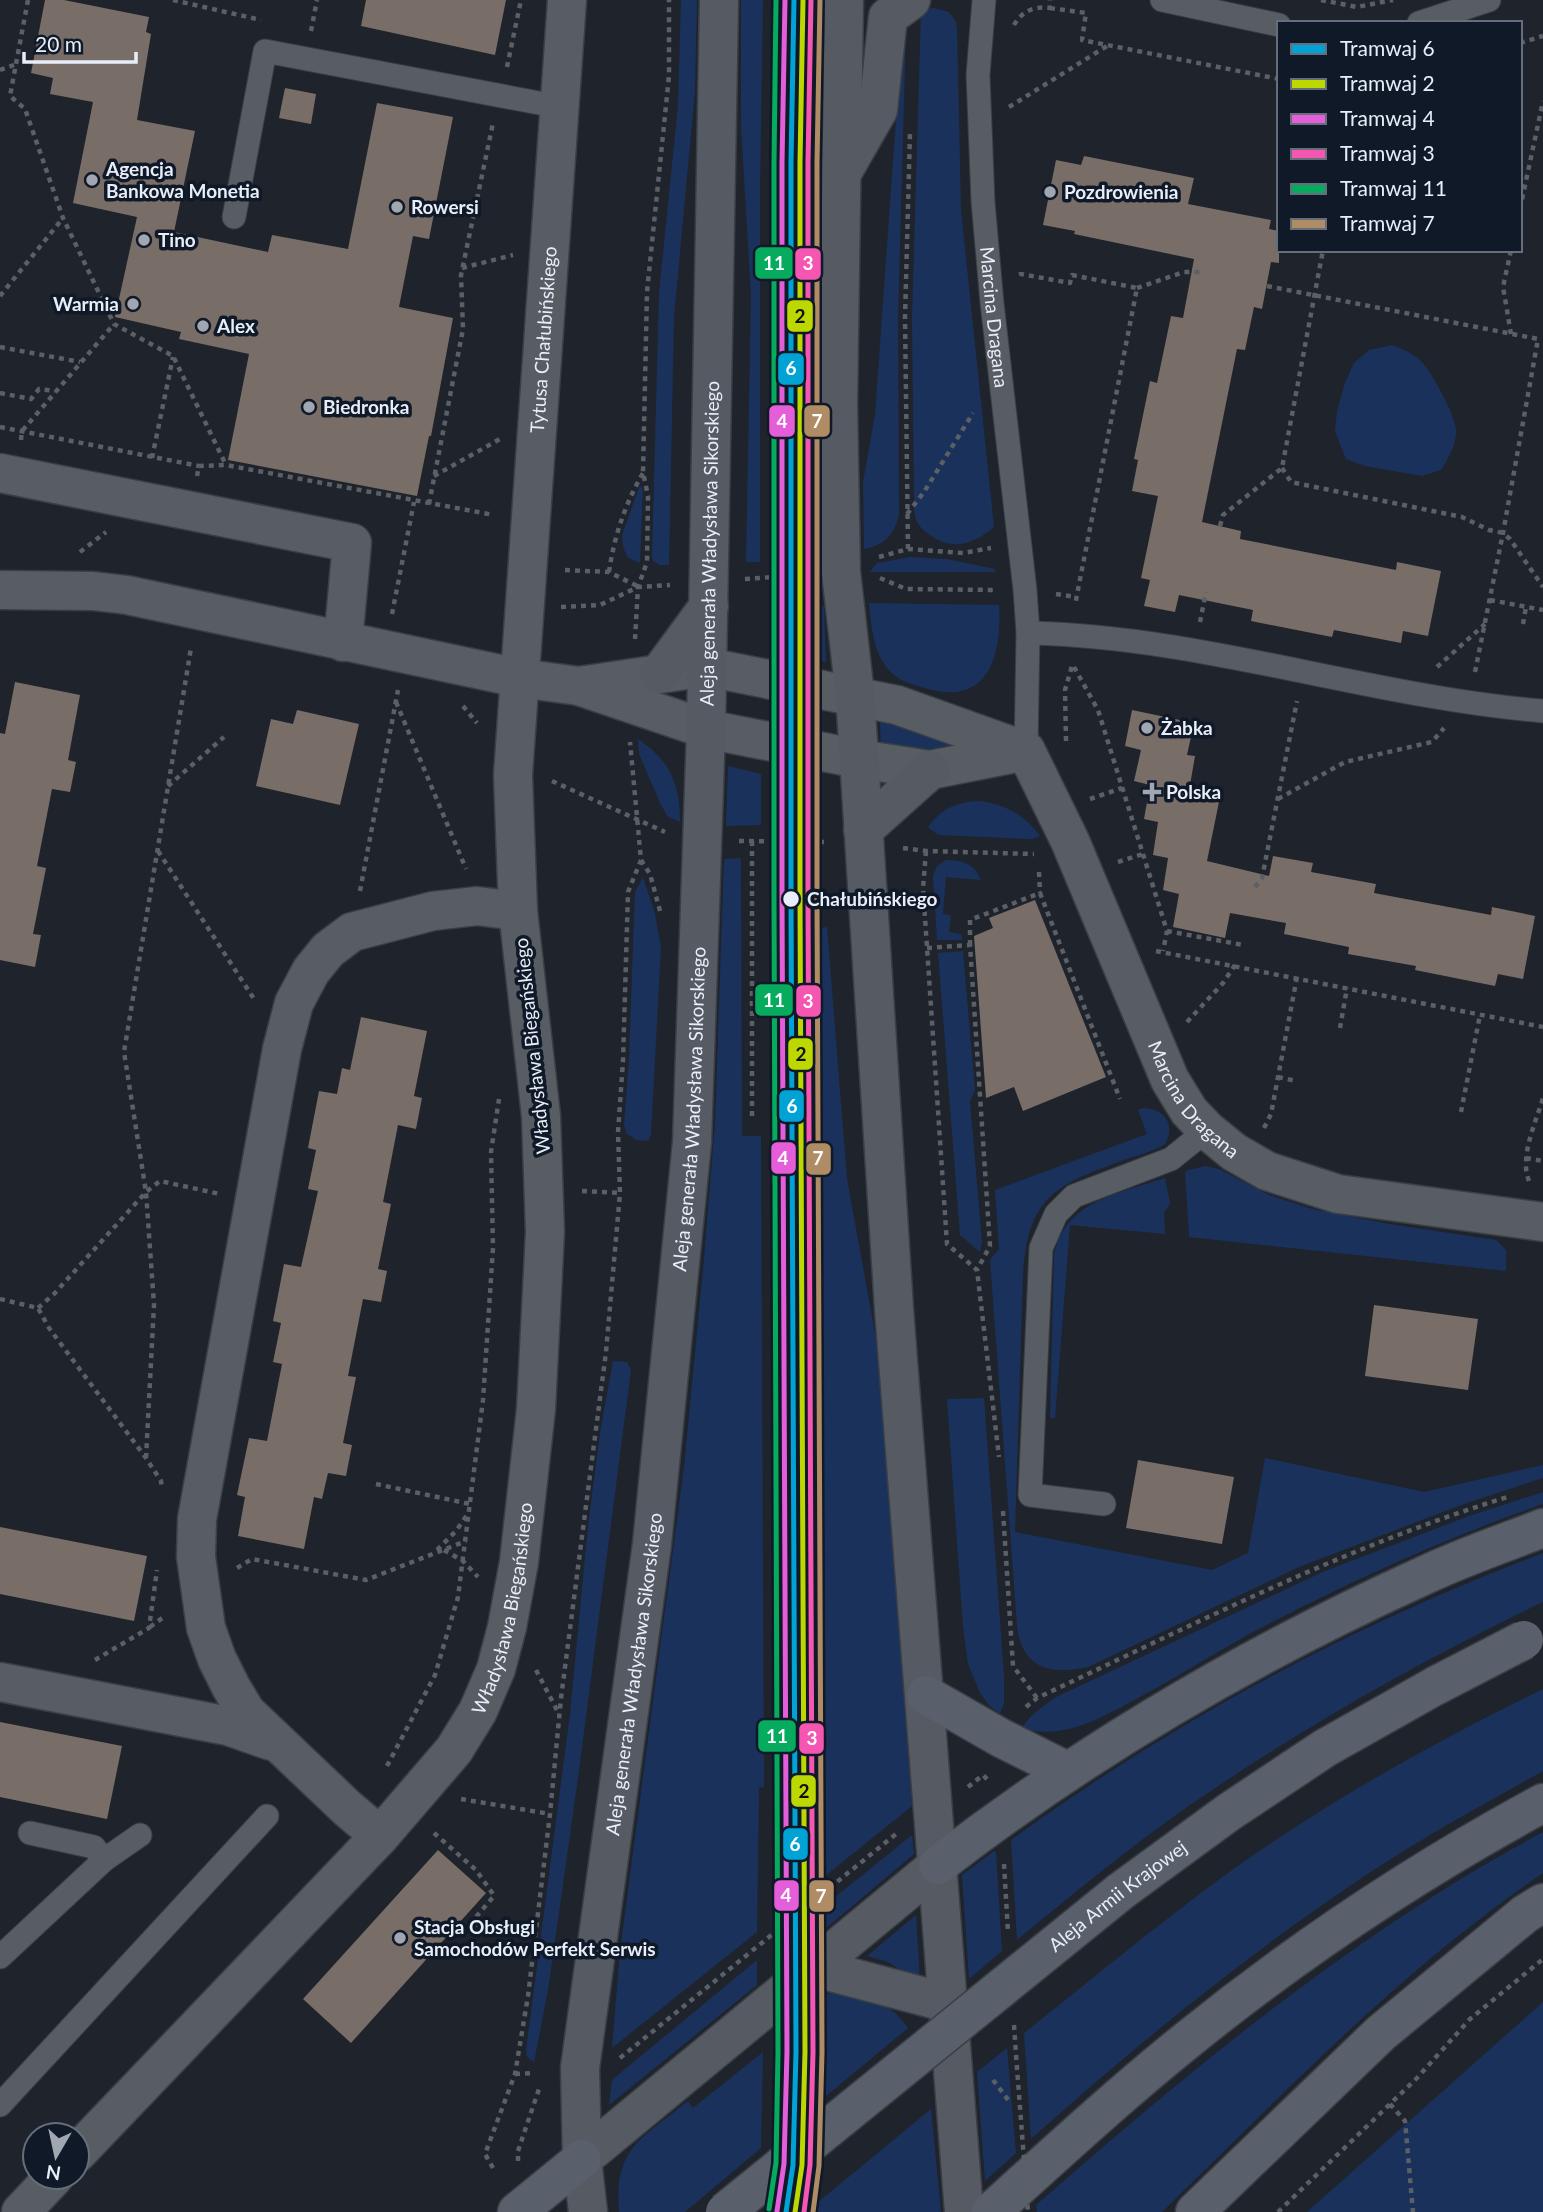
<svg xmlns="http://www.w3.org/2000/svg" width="1543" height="2212" font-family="Lato,sans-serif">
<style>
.green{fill:#1a325b}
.building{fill:#786e67}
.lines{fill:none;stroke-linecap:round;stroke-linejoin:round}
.lane-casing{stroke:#3a3e45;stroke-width:25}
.street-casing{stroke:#3a3e45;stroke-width:41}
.secondary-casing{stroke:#3a3e45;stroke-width:41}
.primary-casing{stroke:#3a3e45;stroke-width:41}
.path{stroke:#5b5f66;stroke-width:4.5;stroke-dasharray:5 5;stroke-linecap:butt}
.lane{stroke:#585c63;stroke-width:23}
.street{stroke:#585c63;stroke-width:38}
.secondary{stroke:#555a63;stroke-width:38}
.primary{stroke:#595f6b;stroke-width:38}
.primary-bridge-casing{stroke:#3a3e45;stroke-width:41;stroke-linecap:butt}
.path-bridge{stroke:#5b5f66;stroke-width:4.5;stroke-dasharray:5 5;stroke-linecap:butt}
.primary-bridge{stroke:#595f6b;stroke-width:38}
.tram-1-casing{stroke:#101928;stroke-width:10}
.tram-2-casing{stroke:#101928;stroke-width:10}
.tram-3-casing{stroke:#101928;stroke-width:10}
.tram-4-casing{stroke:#101928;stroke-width:10}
.tram-5-casing{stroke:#101928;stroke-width:10}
.tram-6-casing{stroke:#101928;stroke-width:10}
.tram-1{stroke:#00a3d4;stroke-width:5}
.tram-2{stroke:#bcd800;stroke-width:5}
.tram-3{stroke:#e35ed8;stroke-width:5}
.tram-4{stroke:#f456b2;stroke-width:5}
.tram-5{stroke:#06ab5e;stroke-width:5}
.tram-6{stroke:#b08c65;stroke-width:5}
.poi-dot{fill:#a1a7b1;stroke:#101928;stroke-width:2.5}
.stop-dot{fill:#e7eef9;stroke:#101928;stroke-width:2.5}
.labels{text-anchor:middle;stroke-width:7;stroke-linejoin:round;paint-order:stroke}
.poi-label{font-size:19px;font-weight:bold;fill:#e7eef9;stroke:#101928;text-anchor:start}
.street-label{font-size:19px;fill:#e7eef9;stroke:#101928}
.stop-label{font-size:19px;font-weight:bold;fill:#e7eef9;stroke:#101928;text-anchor:start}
.line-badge{stroke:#101928;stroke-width:2.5}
.badge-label{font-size:19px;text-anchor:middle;font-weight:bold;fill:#fff}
.pale-badge-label{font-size:19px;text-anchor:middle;font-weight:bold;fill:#111}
</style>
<rect width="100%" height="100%" fill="#1f232c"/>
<path class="green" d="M681,0H697L695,91L674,317L669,565H660L653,561L652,556L659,293L678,105Z
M741,0H763L760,190V562H746L751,295L741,126Z
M804,0H823L813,432L820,554L801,557V129Z
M934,8L949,12L956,22L957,28L961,210L994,527C975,543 955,551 933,537C927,533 920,528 917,522C914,515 914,507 914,500L912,318L921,10Z
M906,28L898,318L899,514C895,534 884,546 864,549L863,482L875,415L896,119Z
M1392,345C1402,349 1413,353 1421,361C1432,373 1454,413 1456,429C1457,443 1448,459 1441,470L1422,476L1365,466L1346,459L1335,431L1337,411L1345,383L1354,363L1369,350Z
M640,485L643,489L640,563L627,557L623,546L622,535Z
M910,557L947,559L995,569V572H870L877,563Z
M869,603L999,605C1002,659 987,709 921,687C907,683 893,678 885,665C873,649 871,623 869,603Z
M824,606L826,662L800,657V609Z
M880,718L976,746L881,755Z
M638,739C670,761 680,783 680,822L668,817L661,805L639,754Z
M728,766L761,774V825L726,826Z
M981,801C1006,805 1025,815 1040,836L1032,839L938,835L928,827C943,807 957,802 981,801Z
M741,858L742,1136H761L764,1787L759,1788L757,1932L612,2048L620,1951L684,1467L703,1270L715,1123L724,859Z
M946,860C962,860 974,863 981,880L946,877L943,914L951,915L949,932L961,934L962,940H937L933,876L937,866Z
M643,877L655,914L661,947L651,1134L648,1141L637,1140L627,1134L624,1125L629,1058L635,892Z
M827,927L847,1179L875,1333L881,1378L912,1806L809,1889L810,1778L805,1777L802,1137L821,1136L820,928Z
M963,951L975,1090L970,1102L982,1242L980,1252L960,1235L938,953Z
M1144,1108C1165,1109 1176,1125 1165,1144C1153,1152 1137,1155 1124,1160C1057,1184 1028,1196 1023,1274L1015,1532L1212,1570L1248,1553L1265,1458L1424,1492L1543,1465V1478L1461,1505L1299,1567L1088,1667C1049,1676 1021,1667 1017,1625L990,1260L999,1249L995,1190L1147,1134L1138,1110Z
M1205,1166L1219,1169L1269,1195L1312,1209L1389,1224L1496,1240L1506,1250V1271L1189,1237L1185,1171Z
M1165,1178L1170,1203L1164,1213L1165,1234L1070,1225L1055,1418H1050L1054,1256C1063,1201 1121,1193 1165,1178Z
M613,1361L627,1362L631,1370L578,1778L548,1990L534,2062L527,2057L526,2050L570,1714L588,1526L600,1433Z
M984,1398L1004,1676V1703L1000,1714L989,1705L980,1693L968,1664L963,1627L947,1399Z
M1543,1492V1504C1452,1536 1364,1575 1278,1619C1216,1650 1158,1691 1095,1720C1072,1730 1046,1736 1021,1728L1032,1715L1054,1698L1325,1571L1469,1516Z
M1543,1553V1602C1421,1660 1304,1727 1193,1803C1132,1845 1074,1893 1017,1940L1011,1840C1179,1718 1349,1627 1543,1553Z
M1543,1689V1771C1484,1804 1425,1836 1369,1873C1249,1953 1138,2043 1031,2139L1024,2033C1092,1979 1158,1924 1228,1873C1327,1802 1434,1742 1543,1689Z
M1543,1832V1873C1402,1969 1284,2093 1162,2212H1037L1036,2205C1194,2067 1357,1931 1543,1832Z
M912,1835L914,1854L812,1940L813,1915Z
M994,1851L996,1853L1002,1951L969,1979L962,1875Z
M916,1915L920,1982L888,1962L867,1956Z
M757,1960V1985L609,2105L612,2080Z
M834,1992C869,2000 886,1997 908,2028L808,2111L812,1998Z
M1543,2002V2212H1307Z
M1007,2048L1016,2153L985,2181L977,2072Z
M763,2052L761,2148L685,2212H619C614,2146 642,2139 688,2101L693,2108Z
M931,2109L941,2212H806Z"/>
<path class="building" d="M45,0H64L149,17L146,32L151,34L137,120L195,131L174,232L268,252L272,235L348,249L377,103L453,117L429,239L413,236L399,307L453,318L431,436H429L417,496L228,460L249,354L179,339L181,332L115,317L137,217L73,203L93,102L50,94L53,78L31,73Z
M366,0H506L495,55L361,26Z
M285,88L316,94L311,124L279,118Z
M1084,156L1194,178L1188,204L1271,220L1269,229L1279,231V263L1271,262L1262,309L1254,307L1245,350L1237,349L1202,522L1241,531L1240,539L1396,570L1397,562L1441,571L1428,636L1403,631L1401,643L1334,630L1332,637L1251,621L1253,610L1179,595L1175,612L1144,606L1150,580L1141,578L1158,496L1132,491L1138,460L1134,459L1150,381L1157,383L1171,316L1183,318L1194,259L1074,234L1075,231L1043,225L1056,160L1081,165Z
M15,682L80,695L68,760L76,762L70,792L52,789L37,866L46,868L33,934L41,935L35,967L0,960V733L5,734Z
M297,710L359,724L340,805L256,786L271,719L293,724Z
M1132,710L1194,723L1187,755L1195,756L1189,791L1220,797L1207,861L1269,876L1273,856L1313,863L1311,872L1376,884L1374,893L1491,915L1492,907L1535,916L1523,979L1498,974L1495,986L1415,970L1416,966L1348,954L1349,947L1284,934L1286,923L1230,913L1225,938L1173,927L1179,894L1163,890L1168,858L1153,855L1158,822L1144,819L1150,785L1134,781L1141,750L1125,746Z
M1035,900L1106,1077L1023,1111L1014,1087L986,1098L974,936L993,928L989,918Z
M361,1017L427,1031L414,1096L422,1098L416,1129L398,1125L383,1202L391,1204L378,1269L387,1271L381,1302L363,1299L348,1376L356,1377L343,1443L352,1445L346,1476L328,1473L322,1499L314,1497L304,1549L238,1536L245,1497L237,1495L249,1438L267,1441L282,1364L273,1362L281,1323L273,1321L284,1264L301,1267L318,1191L308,1189L316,1150L308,1148L319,1091L337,1094L342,1068L350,1070Z
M1374,1305L1478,1319L1468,1390L1365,1376Z
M1138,1460L1234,1477L1222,1544L1126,1528Z
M0,1527L147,1556L134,1621L0,1594Z
M0,1722L122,1746L107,1819L0,1797Z
M438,1850L486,1893L351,2043L303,1999Z"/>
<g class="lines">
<defs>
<g id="lane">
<path id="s1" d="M984,0L978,75L983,202L992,303L1025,590L1028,633L1026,751"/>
<path d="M1162,0L1279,25"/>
<path d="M1419,23L1489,0"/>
<path d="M234,217L265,51L560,107"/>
<path d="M1028,633C1201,636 1371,697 1543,711"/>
<path d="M1104,1504L1030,1495L1041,1248L1056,1214L1074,1196L1171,1159L1207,1130"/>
<path d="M30,1833L94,1847L104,1860"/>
<path d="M0,1957L104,1860L140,1835"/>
<path d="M0,2105L267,1816"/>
</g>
<g id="street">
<path d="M0,473L352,543L343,642"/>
<path d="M0,590L93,591L127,595L519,678L579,686L706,729L859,759L930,770L1026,751"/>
<path id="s2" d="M579,686L707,667L897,705L1026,751L1070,841L1170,1080L1189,1111L1207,1130L1234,1152L1267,1171L1338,1194L1543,1222"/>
<path d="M0,1682L228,1726L271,1741"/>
<path d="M380,1836L347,1808L246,1712L231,1687L217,1659L206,1628L196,1557L197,1519L282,1049L294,1003L311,971L328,950L352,932L433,911L477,906L518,911"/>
<path id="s3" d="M77,2153L380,1836L454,1750L478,1711L496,1669L507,1627L519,1562L536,1409L545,1232L541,1116L518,911L513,775L567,0"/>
<path d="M21,2212L54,2177"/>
</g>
<g id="secondary">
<path d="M844,0L838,404L841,572L855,695L894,1309L964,2212"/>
<path d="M843,171L878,110L888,17L911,0"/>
<path d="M659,674L709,606"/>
<path d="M863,830L930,770"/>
<path d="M812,1967L948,2003"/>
<path d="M582,2159L938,1865"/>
<path id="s4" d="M588,2212L582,2159L580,2068L652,1544L692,1142L706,729L719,0"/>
</g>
<path id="primary" d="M926,1695L1001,1738L1067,1771
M938,1865C1088,1749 1253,1653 1425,1575C1463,1557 1504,1543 1543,1528
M517,2212L582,2159
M991,2212C1055,2154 1119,2095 1186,2041C1297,1951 1417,1871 1543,1803
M1195,2212L1381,2033L1525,1914L1543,1903"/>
</defs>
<use href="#lane" class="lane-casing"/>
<use href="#street" class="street-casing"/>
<use href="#secondary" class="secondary-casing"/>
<use href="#primary" class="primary-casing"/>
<path class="path" d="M28,0L10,96L25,109L63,218L114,324L173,356L226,465
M173,0L261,20
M1321,0L1357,7L1393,0
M1050,8L1086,13L1082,40L1279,79
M1014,25C1022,11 1034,6 1050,8V0
M311,31L317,0
M1520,43L1543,36
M507,67L521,0
M0,70L14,65
M1009,107L1107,46
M1520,209L1543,101
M462,268L513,255
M1021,272V274L1070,283L1072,275L1137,288L1075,605
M1267,286L1538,339L1503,533L1475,672
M1137,288L1184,272H1201
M0,296L63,218
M1511,334L1503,287L1511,250
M0,347L80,362
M0,393L31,399L39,389L55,391
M0,427L199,466
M21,440L22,431L114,324
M152,458L173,357
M1282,468L1291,482L1462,517L1489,530L1503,533L1510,539L1543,587
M197,476L199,466L226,465L494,515
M434,476L500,439
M429,504L463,329L461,275L493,123
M907,514L924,492L973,413
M1220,526L1223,515L1282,468L1323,250
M908,549L905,318L910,133
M80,552L106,532
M879,557L908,549L963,553L991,548
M565,570L609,572L637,586
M609,572C614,537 625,504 643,473
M880,578L906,589L995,590
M745,579L803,575
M1056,594L1076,597
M1490,600L1543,610
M561,607L600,605L638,587L670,585
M392,614L414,502
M1200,622L1206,592
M1523,624L1526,607
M635,639L638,587L647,562L648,496L643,472L647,292L669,76V0
M1074,667L1098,710L1167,931L1163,951
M1437,667L1485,624
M396,702L466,869
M463,706L477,723
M1066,741L1065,690L1072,666
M552,781L665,832
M168,786L224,737
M1090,799L1122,788
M1278,799L1345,762L1432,742L1444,728
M739,841L828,842
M752,841V1119
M811,842V1120
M903,848L926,851L1034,854
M158,851L254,999
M926,851L923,888L947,1244L977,1270L999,1457
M641,860L650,874L660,911
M1118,862L1143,854
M1039,872L1040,893
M1255,887L1262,878L1297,701
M360,891L398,690
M1167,931L1243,945
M970,945V920L1040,893L1120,1099
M927,948L970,945L990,1246L977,1270
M1156,951L1543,1027
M1187,1022L1223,983L1235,965
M1340,1028L1347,988
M1278,1077L1296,1081
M1461,1112L1480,1015
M1264,1128L1271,1114L1297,977
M1526,1158L1543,1161
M1529,1181C1519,1157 1536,1122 1543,1098
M582,1191L620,1193
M0,1299L38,1308L49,1328L146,1458L161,1481L162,1489
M38,1308L54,1294L146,1192L160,1181L220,1194
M146,1458L154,1305L146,1192L124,1052L191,648
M376,1484L470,1504
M1003,1511L1013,1666L1037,1698
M437,1550L456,1531L467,1515
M444,1550L463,1561L478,1577
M237,1568L252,1559L366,1580L466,1541
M150,1627L165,1616
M95,1660L149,1628L157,1570
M536,1670L558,1712
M1026,1707L1037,1698C1193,1625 1346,1546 1511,1496
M387,1766L435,1675L458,1597L483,1400L493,1248L491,1152L499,1099
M968,1787L983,1775L990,1782
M461,1799L550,1814
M434,1833L476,1870L493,1894L494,1896L476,1917L475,1946
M1004,1864L1008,1932
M1014,2025L1016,2055
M620,2058L896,1834
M515,2074L533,2073
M993,2080L1009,2101
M1390,2104L1405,2121L1413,2212
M518,2161V2151L540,2086
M493,2168L485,2154L515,2074L528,1996L550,1814L561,1698L606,1352L620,1193L618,1132L623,1061L628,892L641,860L630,742
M1278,2212L1417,2078L1470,2019L1543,1959"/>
<use href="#lane" class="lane"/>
<use href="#street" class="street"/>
<use href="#secondary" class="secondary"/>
<use href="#primary" class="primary"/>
<defs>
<g id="primary-bridge">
<path id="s5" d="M725,2212L1121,1891L1229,1812L1325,1748L1435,1686L1524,1640"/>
</g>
</defs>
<use href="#primary-bridge" class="primary-bridge-casing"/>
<path class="path-bridge" d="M1016,2055L1028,2212"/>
<use href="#primary-bridge" class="primary-bridge"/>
<defs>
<path id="tram-1" d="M786,2212L793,2165L796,2052L791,899V163L794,0"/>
<path id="tram-2" d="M795,2212L802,2165L805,2052L800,899V163L803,0"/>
<path id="tram-3" d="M777,2211L784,2164L787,2052L782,899V163L785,0"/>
<path id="tram-4" d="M804,2212L810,2165L813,2052L808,899V163L811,0"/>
<path id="tram-5" d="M769,2209L776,2163L778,2052L774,899V163L776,0"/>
<path id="tram-6" d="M813,2212L819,2166L822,2052L817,899V163L820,0"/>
</defs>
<use href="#tram-1" class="tram-1-casing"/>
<use href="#tram-2" class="tram-2-casing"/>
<use href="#tram-3" class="tram-3-casing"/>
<use href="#tram-4" class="tram-4-casing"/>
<use href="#tram-5" class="tram-5-casing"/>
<use href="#tram-6" class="tram-6-casing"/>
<use href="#tram-1" class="tram-1"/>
<use href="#tram-2" class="tram-2"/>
<use href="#tram-3" class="tram-3"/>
<use href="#tram-4" class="tram-4"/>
<use href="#tram-5" class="tram-5"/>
<use href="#tram-6" class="tram-6"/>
</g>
<g class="poi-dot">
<circle cx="92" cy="180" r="7"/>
<circle cx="1050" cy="192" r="7"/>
<circle cx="397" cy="207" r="7"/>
<circle cx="144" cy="240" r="7"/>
<circle cx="133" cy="304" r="7"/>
<circle cx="203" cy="326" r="7"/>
<circle cx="309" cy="407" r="7"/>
<circle cx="1147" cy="728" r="7"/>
<path d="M1148.5 781.5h7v7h7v7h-7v7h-7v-7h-7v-7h7z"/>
<circle cx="400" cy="1938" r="7"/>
</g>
<circle class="stop-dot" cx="791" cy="899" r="9"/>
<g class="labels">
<g class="poi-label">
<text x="106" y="176">Agencja<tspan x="106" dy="22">Bankowa Monetia</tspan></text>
<text x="1064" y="199">Pozdrowienia</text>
<text x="411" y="214">Rowersi</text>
<text x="158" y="247">Tino</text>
<text x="119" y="311" text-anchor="end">Warmia</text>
<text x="217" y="333">Alex</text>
<text x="323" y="414">Biedronka</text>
<text x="1161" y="735">Żabka</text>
<text x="1166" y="799">Polska</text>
<text x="414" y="1934">Stacja Obsługi<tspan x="414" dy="22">Samochodów Perfekt Serwis</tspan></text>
</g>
<g class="street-label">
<text dy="7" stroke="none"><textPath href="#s1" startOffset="318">Marcina Dragana</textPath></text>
<text dy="7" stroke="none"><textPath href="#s3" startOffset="1979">Tytusa Chałubińskiego</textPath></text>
<text dy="7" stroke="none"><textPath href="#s4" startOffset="1676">Aleja generała Władysława Sikorskiego</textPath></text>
<text transform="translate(532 1046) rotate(-96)" y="7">Władysława Biegańskiego</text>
<text dy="7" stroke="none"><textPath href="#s2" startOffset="849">Marcina Dragana</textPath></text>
<text dy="7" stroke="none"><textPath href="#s4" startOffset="1110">Aleja generała Władysława Sikorskiego</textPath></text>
<text dy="7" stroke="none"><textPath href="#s3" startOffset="704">Władysława Biegańskiego</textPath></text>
<text dy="7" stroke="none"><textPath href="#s4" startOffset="542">Aleja generała Władysława Sikorskiego</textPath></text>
<text dy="7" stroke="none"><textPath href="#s5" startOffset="504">Aleja Armii Krajowej</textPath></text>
</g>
<g class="stop-label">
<text x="807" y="906">Chałubińskiego</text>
</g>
</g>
<g class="line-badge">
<rect x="754" y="246" width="40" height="34" rx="7" fill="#06ab5e"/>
<rect x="794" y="247" width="28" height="34" rx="7" fill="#f456b2"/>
<rect x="786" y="299" width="28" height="34" rx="7" fill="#bcd800"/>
<rect x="777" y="352" width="28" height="34" rx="7" fill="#00a3d4"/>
<rect x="768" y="404" width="28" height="34" rx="7" fill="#e35ed8"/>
<rect x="803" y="404" width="28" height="34" rx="7" fill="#b08c65"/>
<rect x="754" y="983" width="40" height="34" rx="7" fill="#06ab5e"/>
<rect x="795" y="984" width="27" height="34" rx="7" fill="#f456b2"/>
<rect x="787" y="1037" width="27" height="34" rx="7" fill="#bcd800"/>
<rect x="778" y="1089" width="27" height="34" rx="7" fill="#00a3d4"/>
<rect x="770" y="1141" width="27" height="34" rx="7" fill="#e35ed8"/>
<rect x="805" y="1142" width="27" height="34" rx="7" fill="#b08c65"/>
<rect x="757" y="1719" width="40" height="34" rx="7" fill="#06ab5e"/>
<rect x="798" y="1722" width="27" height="33" rx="7" fill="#f456b2"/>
<rect x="790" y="1774" width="27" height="34" rx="7" fill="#bcd800"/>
<rect x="782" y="1827" width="27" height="34" rx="7" fill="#00a3d4"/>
<rect x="773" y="1879" width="27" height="33" rx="7" fill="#e35ed8"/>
<rect x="808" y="1879" width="27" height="34" rx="7" fill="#b08c65"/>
</g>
<g class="badge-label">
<text x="774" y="270">11</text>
<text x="808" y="270">3</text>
<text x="791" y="375">6</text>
<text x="782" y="428">4</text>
<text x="817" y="428">7</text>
<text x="774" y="1007">11</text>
<text x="808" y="1008">3</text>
<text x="792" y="1113">6</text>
<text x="783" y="1165">4</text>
<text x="818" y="1165">7</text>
<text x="777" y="1743">11</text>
<text x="812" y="1745">3</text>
<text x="795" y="1851">6</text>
<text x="786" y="1902">4</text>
<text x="821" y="1903">7</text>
</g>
<g class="pale-badge-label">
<text x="800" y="323">2</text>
<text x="801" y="1061">2</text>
<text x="804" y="1798">2</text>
</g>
<rect x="1277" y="21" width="245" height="231" fill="#101928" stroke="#666e7c" stroke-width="2"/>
<rect x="1291" y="44" width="35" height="10" fill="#00a3d4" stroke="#666e7c" stroke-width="2"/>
<text x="1340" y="56" font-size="21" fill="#e7eef9">Tramwaj 6</text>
<rect x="1291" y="79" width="35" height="10" fill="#bcd800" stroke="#666e7c" stroke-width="2"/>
<text x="1340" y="91" font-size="21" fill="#e7eef9">Tramwaj 2</text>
<rect x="1291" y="114" width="35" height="10" fill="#e35ed8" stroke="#666e7c" stroke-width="2"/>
<text x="1340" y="126" font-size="21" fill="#e7eef9">Tramwaj 4</text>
<rect x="1291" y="149" width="35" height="10" fill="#f456b2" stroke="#666e7c" stroke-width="2"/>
<text x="1340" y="161" font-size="21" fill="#e7eef9">Tramwaj 3</text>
<rect x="1291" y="184" width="35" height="10" fill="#06ab5e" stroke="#666e7c" stroke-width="2"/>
<text x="1340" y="196" font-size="21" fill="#e7eef9">Tramwaj 11</text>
<rect x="1291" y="219" width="35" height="10" fill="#b08c65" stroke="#666e7c" stroke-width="2"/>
<text x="1340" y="231" font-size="21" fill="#e7eef9">Tramwaj 7</text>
<g transform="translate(56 2156) rotate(189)"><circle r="33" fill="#101928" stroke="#666e7c" stroke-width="2"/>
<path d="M0-5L12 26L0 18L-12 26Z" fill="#a1a7b1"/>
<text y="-10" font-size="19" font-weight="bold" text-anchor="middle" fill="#e7eef9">N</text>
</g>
<path d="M24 52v10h112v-10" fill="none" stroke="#e7eef9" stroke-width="3.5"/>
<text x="35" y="52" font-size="21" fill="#e7eef9" stroke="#101928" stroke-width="5" paint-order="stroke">20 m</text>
</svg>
